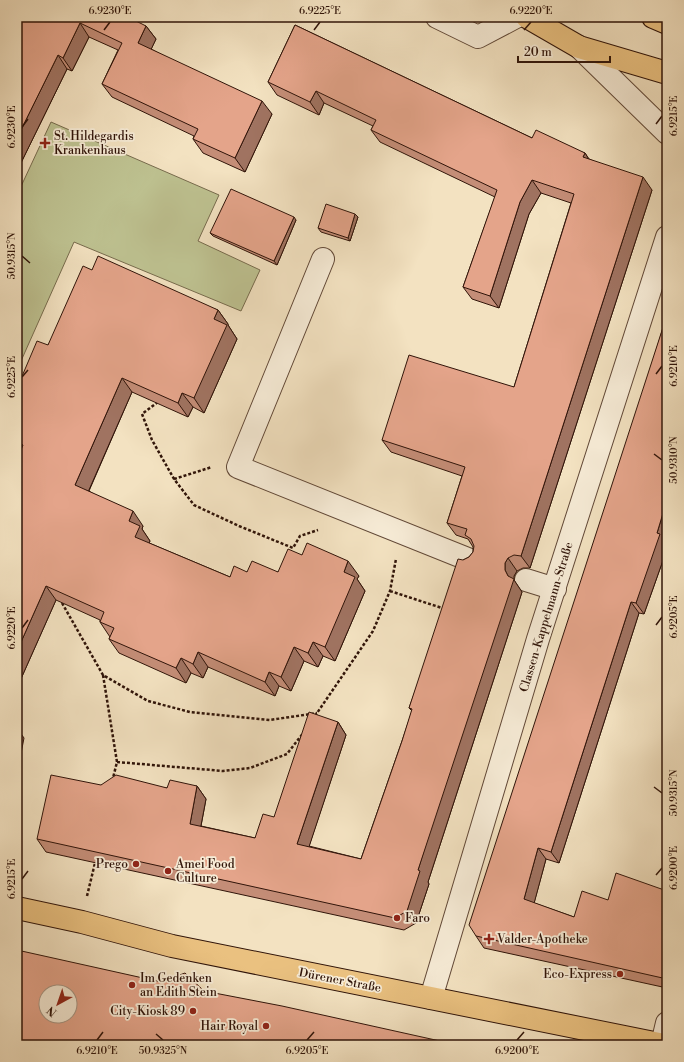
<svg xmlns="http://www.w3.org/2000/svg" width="684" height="1062" font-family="'Libre Bodoni',serif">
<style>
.green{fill:#bec291;stroke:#776b4d}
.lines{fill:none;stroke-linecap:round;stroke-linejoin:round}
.minor-casing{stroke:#614837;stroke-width:24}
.major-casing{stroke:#301409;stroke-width:24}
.path{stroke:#301409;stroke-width:2.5;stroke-dasharray:3 2;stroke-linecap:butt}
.minor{stroke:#f7ecd7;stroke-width:22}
.major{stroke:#eac180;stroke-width:22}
.wall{fill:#c48d77;stroke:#301409}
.shaded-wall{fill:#a07361;stroke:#301409}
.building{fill:#e4a48a;stroke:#301409;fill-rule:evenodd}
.ticks{fill:none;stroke:#301409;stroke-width:1.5}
.poi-dot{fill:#8f2418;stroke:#f7ecd7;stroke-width:1.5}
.labels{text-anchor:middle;stroke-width:3.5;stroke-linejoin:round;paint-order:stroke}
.poi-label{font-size:12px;fill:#301409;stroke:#f7ecd7;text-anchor:start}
.street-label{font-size:12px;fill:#301409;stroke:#f7ecd7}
.neatline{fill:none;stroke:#301409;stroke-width:1.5}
.ticks-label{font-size:10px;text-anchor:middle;fill:#301409}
</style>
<rect width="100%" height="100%" fill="#f3e2c1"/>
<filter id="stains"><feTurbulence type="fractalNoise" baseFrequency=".005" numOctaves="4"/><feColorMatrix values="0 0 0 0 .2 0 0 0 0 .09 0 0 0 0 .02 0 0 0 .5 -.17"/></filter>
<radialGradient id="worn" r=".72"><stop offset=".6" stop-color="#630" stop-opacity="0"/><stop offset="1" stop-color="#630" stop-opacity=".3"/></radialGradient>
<path class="green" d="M51,122L219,195L198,241L260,270L241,311L74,242L17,370V195Z"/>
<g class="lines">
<defs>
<path id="minor" d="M437,17L478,37L516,17
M579,47L667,133
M323,259L238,467L470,560
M526,580L555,589
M431,998L538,639L667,237
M662,1044L667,1023"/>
<path id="major" d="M527,17L579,47L667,73
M653,17L667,23
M17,908L82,922L172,946L664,1045"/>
</defs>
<use href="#minor" class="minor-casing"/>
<use href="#major" class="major-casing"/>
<path class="path" d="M158,402L142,414L152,440L174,479L194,505L239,526L293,548L300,536L318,530
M174,479L212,467
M390,591L445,609
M62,603L103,675L148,701L190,712L270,720L317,713
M103,675L117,762L113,778
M315,716L373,631L390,591L396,559
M117,762L223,771L250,768L287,754L304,732
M87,896L95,863"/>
<use href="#minor" class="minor"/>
<use href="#major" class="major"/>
</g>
<path class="wall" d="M17,17L146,26L156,39L151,49L272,114L245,172L203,153L193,139L194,136L112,97L102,84L118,50L89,37L72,71L67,69L17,171Z
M295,25L532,138L585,153L589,159L652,190L530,568H523L517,571L514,576V580L522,592L428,882L429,884L416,923L404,930L46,852L37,839L101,785L167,788L197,786L206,799L201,826L255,838L274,817L338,722L346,735L309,846L361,859L402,741L412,711L409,708L463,560L469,557L473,552V547L468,539L456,535L447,523L462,476L391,452L382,440L514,387L571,203L541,193L529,214L499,308L472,299L463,287L495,197L380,142L371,130L373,126L324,103L319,115L277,95L268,82Z
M358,217L350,241L321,232L318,228Z
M296,220L277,265L213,236L210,233Z
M92,270L218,310L228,324V325L237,339L204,413L193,407L188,417L132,392L89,491L143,526L142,529L150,541L149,543L230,577L247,572H278L302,555L359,576L357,579L365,591L335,661L323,656L318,667L304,661L291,691L279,686L275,696L208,667L203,678L191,673L186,683L119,653L109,639L110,637L100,622V620L56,600L20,681L17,680V460L20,453L17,450V388L48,345Z
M667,315V536L665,542L667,544V549L644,614L639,613L559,863L546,859L534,903L574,917L608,900L667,891V988L484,948L476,936Z"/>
<path class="shaded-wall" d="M80,23L89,37L72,71L63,58Z
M146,26L156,39L148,56L138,43Z
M58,55L67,69L17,171V138Z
M316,91L324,103L319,115L310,102Z
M262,101L272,114L245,172L235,158Z
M585,153L593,166L583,157Z
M643,177L652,190L530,568L521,556Z
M532,180L541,193L529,214L499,308L490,296L520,202Z
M355,214L358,217L350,241L348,238Z
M294,217L296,220L277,265L274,261Z
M218,310L228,324V325L237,339L204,413L194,398L214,319Z
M122,378L132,392L85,499L75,485Z
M182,393L193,407L188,417L178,403Z
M667,500V536L665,542L667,544V549L644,614L636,603Z
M133,511L143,526L142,529L150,541L145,551L135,537L129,521Z
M508,558L517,571L514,576V580L522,592L428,882L429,884L416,923L407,911L418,870L508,576L505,570V563Z
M348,561L359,576L357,579L365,591L335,661L325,647L344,572Z
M46,586L56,600L20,681L17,677V651Z
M631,602L639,613L559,863L551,852Z
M313,642L323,656L318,667L308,653Z
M294,647L304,661L291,691L281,677Z
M198,652L208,667L203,678L193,664Z
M181,658L191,673L186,683L176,668Z
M269,672L279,686L275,696L265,682Z
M338,722L346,735L306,856L297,844Z
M17,728L24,738L17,774Z
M197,786L206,799L199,836L190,824Z
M538,848L546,859L532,911L524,899Z"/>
<path class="building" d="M17,17H128L146,26L138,43L262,101L235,158L193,139L198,129L102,84L122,43L80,23L63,58L58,55L17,138Z
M295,25L532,138L536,130L585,153L583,157L643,177L521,556L514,555L508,558L505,563V570L508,576L514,579L418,870L420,871L407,911L395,918L37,839L51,775L101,785L116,775L167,788L170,780L197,786L190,824L255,838L263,814L274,817L309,712L338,722L297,844L361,859L402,741L412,709L409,708L458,559L463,560L469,557L473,552L474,546L471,539L465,535L467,529L447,523L465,467L382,440L409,355L514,387L574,194L532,180L520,202L490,296L463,287L497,190L371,130L376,120L316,91L310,102L268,82Z
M231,189L294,217L274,261L210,233Z
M326,204L355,214L348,238L318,228Z
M98,256L218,310L214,319L227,325L194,398L182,393L178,403L122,378L75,485L133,511L129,521L140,526L135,537L230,577L234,566L247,572L252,561L278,572L288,549L302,555L307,543L348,561L344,572L355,577L325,647L313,642L308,653L294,647L281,677L269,672L265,682L198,652L193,664L181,658L176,668L109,639L114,628L100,622L104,612L46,586L17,651V460L23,445L17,442V388L37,341L48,345L83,266L92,270Z
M667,315V500L657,533L660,534L636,603L631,602L551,852L538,848L524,899L574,917L582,891L608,900L616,873L667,891V979L476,936L469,925Z
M17,950L161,982L185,973L204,991L282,1006L458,1045H17ZM46,992H70V1016H46Z"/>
<path class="ticks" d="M104,30L110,22M314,30L320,22M524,30L531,22M656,124L662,116M22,127L28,119M22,256L30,263M656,374L662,366M22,377L28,370M654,454L662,460M656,625L662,617M22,628L28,620M654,787L662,793M656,875L662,868M22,879L28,871M156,1034L163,1040M97,1040L103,1032M307,1040L314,1032M517,1040L524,1032"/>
<g class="poi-dot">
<path d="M43 137h4v4h4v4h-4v4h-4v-4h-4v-4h4z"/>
<circle cx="136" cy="864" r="4"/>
<circle cx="168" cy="871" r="4"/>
<circle cx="397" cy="918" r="4"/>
<path d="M487 933h4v4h4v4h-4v4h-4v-4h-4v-4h4z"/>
<circle cx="620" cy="974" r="4"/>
<circle cx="132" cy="985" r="4"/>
<circle cx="193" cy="1011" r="4"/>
<circle cx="266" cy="1026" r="4"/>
</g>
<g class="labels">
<g class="poi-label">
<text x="54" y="140">St. Hildegardis<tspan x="54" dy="14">Krankenhaus</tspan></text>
<text x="128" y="868" text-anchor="end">Prego</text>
<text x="176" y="868">Amei Food<tspan x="176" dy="14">Culture</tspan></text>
<text x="405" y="922">Faro</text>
<text x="497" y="943">Valder-Apotheke</text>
<text x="612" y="978" text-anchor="end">Eco-Express</text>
<text x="140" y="982">Im Gedenken<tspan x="140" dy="14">an Edith Stein</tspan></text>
<text x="185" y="1015" text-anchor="end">City-Kiosk 89</text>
<text x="258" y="1030" text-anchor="end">Hair Royal</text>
</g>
<g class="street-label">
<text transform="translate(546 617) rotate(-73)" y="4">Classen-Kappelmann-Straße</text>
<text transform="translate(340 980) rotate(11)" y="4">Dürener Straße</text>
</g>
</g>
<rect width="684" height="1062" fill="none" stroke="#f3e2c1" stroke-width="44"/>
<g transform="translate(58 1004) rotate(220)"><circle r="19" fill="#f7ecd7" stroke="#a79685"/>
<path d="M0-3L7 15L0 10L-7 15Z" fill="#8f2418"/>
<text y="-6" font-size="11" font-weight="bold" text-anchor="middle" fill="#301409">N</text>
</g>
<path d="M518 56v6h92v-6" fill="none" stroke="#301409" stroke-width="2"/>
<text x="524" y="56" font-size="12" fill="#301409" stroke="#f7ecd7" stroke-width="3" paint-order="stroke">20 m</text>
<rect x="22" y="22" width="640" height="1018" class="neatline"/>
<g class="ticks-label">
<text x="110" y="14">6.9230°E</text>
<text x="320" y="14">6.9225°E</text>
<text x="531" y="14">6.9220°E</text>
<text transform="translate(673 116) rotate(-90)" y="4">6.9215°E</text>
<text transform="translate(11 127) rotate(-90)" y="4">6.9230°E</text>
<text transform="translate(11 256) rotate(-90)" y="4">50.9315°N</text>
<text transform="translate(673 366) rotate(-90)" y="4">6.9210°E</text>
<text transform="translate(11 377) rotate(-90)" y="4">6.9225°E</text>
<text transform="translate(673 460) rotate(-90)" y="4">50.9310°N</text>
<text transform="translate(673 617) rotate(-90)" y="4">6.9205°E</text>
<text transform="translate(11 628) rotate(-90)" y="4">6.9220°E</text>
<text transform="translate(673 793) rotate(-90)" y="4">50.9315°N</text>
<text transform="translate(673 868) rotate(-90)" y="4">6.9200°E</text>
<text transform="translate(11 879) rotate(-90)" y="4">6.9215°E</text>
<text x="97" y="1054">6.9210°E</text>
<text x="163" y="1054">50.9325°N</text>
<text x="307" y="1054">6.9205°E</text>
<text x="517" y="1054">6.9200°E</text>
</g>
<rect width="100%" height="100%" filter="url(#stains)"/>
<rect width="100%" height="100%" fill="url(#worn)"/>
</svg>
